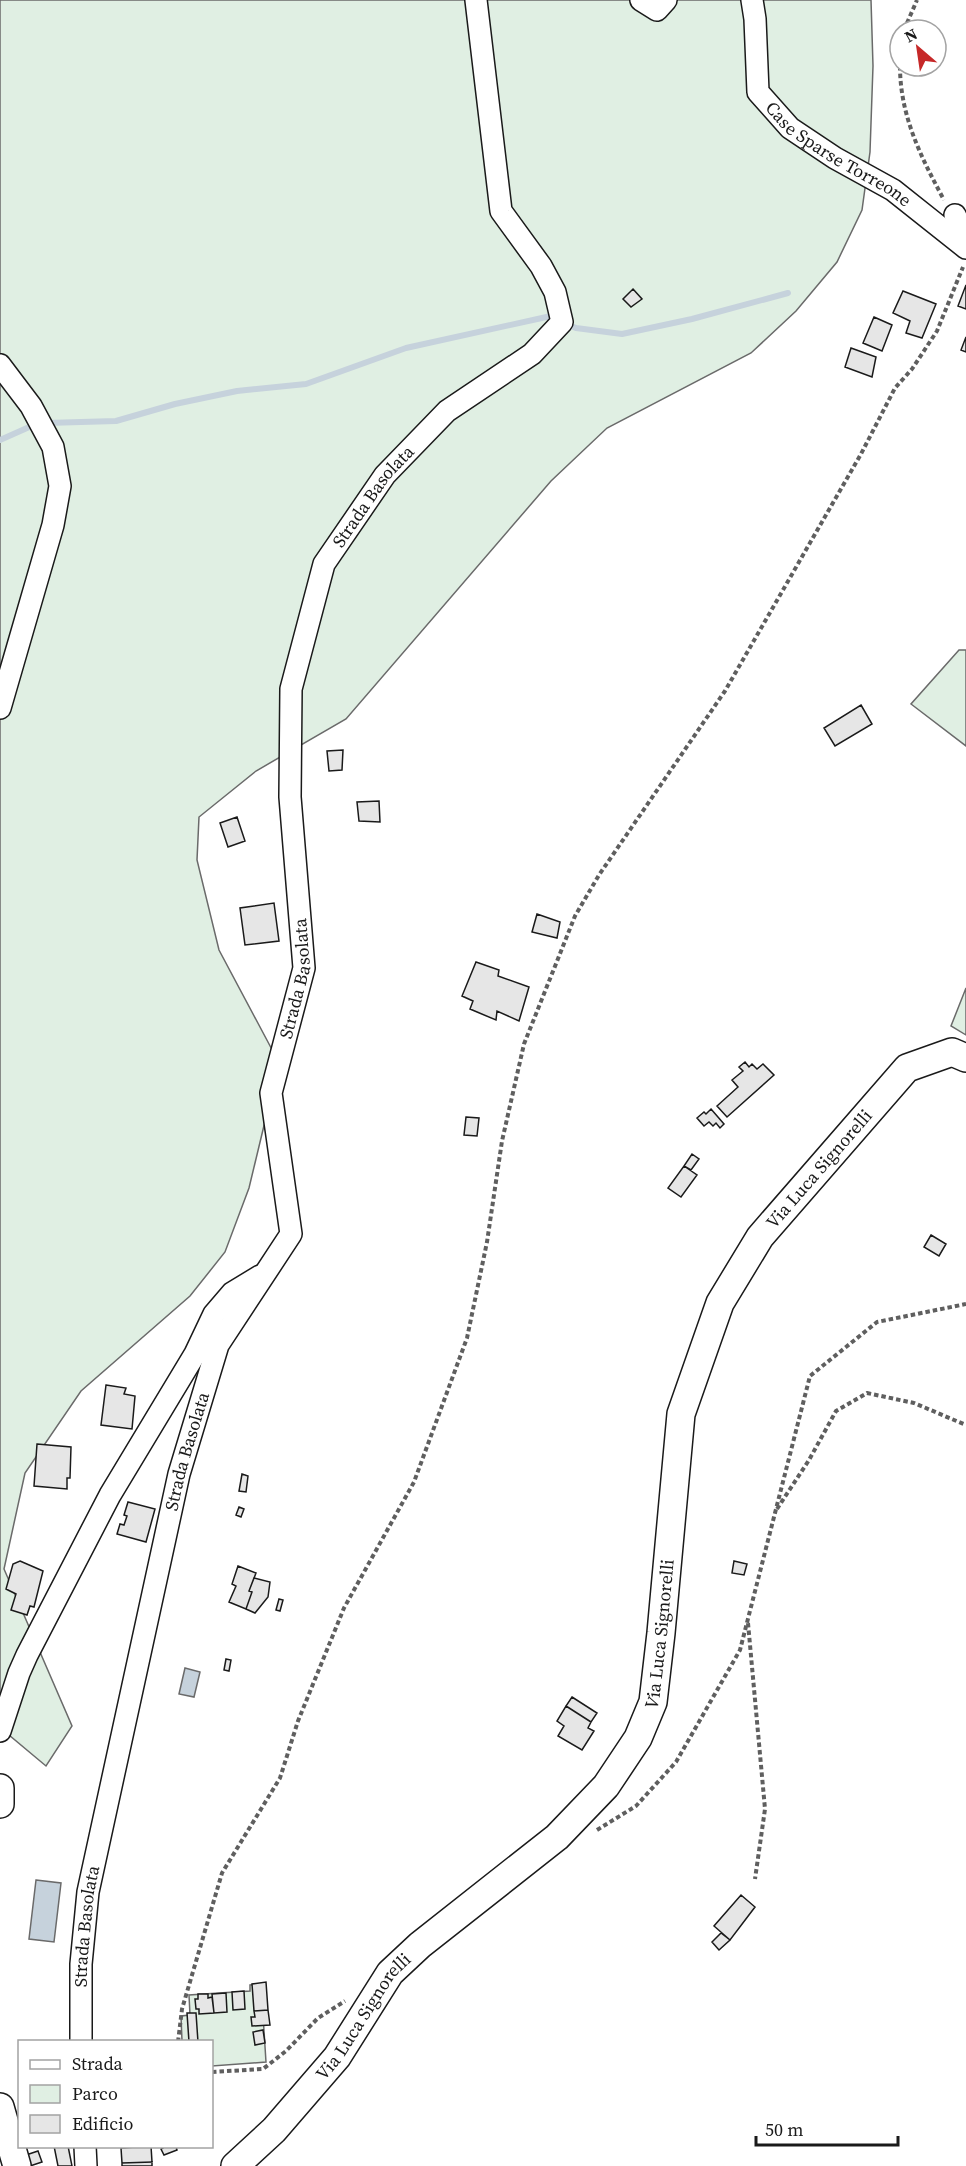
<svg xmlns="http://www.w3.org/2000/svg" width="966" height="2166" font-family="'Source Serif 4',serif">
<style>
.green{fill:#e0efe3;stroke:#6a6a6a;stroke-width:1.5}
.water{fill:#c6d2dc;stroke:#6a6a6a;stroke-width:1.5}
.lines{fill:none;stroke-linecap:round;stroke-linejoin:round}
.stream{stroke:#c6d2dc;stroke-width:6}
.building{fill:#e6e6e6;stroke:#1a1a1a;stroke-width:1.5}
.minor-casing{stroke:#1a1a1a;stroke-width:24}
.major-casing{stroke:#1a1a1a;stroke-width:30}
.path{stroke:#5f5f5f;stroke-width:4;stroke-dasharray:4.5 3;stroke-linecap:butt}
.minor{stroke:#fff;stroke-width:21}
.major{stroke:#fff;stroke-width:27}
.labels{text-anchor:middle;stroke-width:4.5;stroke-linejoin:round;paint-order:stroke}
.street-label{font-size:18px;fill:#1a1a1a;stroke:#fff}
</style>
<rect width="100%" height="100%" fill="#fff"/>
<path class="green" d="M0,0H871L873,66L870,152L862,210L837,262L796,311L751,353L607,428L551,481L346,719L256,771L199,817L197,860L219,950L277,1059L267,1113L249,1188L225,1252L190,1296L81,1391L25,1473L4,1569L72,1726L46,1766L9,1735L0,1719Z
M959,650H966V746L911,704Z
M966,988V1035L951,1026Z
M261,1984L266,2062L212,2066V2042L182,2041L181,2016L190,2015L189,1995L250,1991V1985Z"/>
<path class="water" d="M185,1668L200,1672L194,1697L179,1694Z
M36,1880L61,1883L54,1942L29,1939Z"/>
<g class="lines">
<path class="stream" d="M564,323L576,328L622,334L692,319L788,293
M46,423L116,421L175,404L237,391L306,384L406,348L551,316L555,318
M0,440L36,424"/>
</g>
<path class="building" d="M966,285V309L958,306Z
M633,289L642,299L631,307L623,299Z
M903,291L936,304L922,338L906,333L910,321L893,313Z
M874,317L892,325L882,351L863,343Z
M966,337V352L961,350Z
M851,348L876,357L872,377L845,367Z
M861,705L872,724L835,746L824,728Z
M343,750L342,770L329,771L327,751Z
M379,801L380,822L359,821L357,802Z
M237,817L245,841L228,847L220,823Z
M274,903L279,941L245,945L240,908Z
M537,914L560,922L557,938L532,932Z
M476,962L499,970L498,976L529,987L519,1021L497,1011L496,1020L470,1009L473,1001L462,996Z
M745,1062L749,1067L752,1064L757,1069L763,1064L774,1075L727,1117L717,1106L738,1087L732,1080L743,1071L739,1067Z
M711,1109L724,1124L720,1128L716,1123L713,1126L709,1122L704,1126L697,1118L704,1112L706,1114Z
M466,1117L479,1118L477,1136L464,1135Z
M692,1154L699,1159L691,1170L684,1166Z
M684,1166L697,1175L681,1197L668,1188Z
M931,1235L946,1244L939,1256L924,1247Z
M106,1385L126,1388L124,1394L135,1396L132,1429L101,1425Z
M37,1444L71,1447L70,1478H67V1489L34,1486Z
M242,1474L248,1476L246,1492L239,1491Z
M128,1502L155,1509L146,1542L117,1534L120,1524L124,1525L127,1516L124,1515Z
M239,1507L244,1509L241,1517L236,1515Z
M20,1561L43,1571L34,1607L30,1606L27,1615L11,1610L16,1594L6,1589L13,1564Z
M734,1561L747,1564L744,1575L732,1573Z
M238,1566L256,1573L249,1591L252,1592L246,1609L229,1602L236,1586L232,1584Z
M254,1578L270,1582L268,1597L255,1613L246,1609L252,1592L249,1591Z
M279,1599L283,1600L280,1611L276,1610Z
M226,1659L231,1660L229,1671L224,1670Z
M572,1697L597,1713L591,1722L566,1706Z
M566,1706L591,1722L588,1728L594,1731L582,1750L558,1736L564,1726L557,1721Z
M741,1895L755,1907L730,1940L714,1926Z
M721,1933L730,1940L719,1950L712,1942Z
M266,1982L268,2010L254,2011L252,1984Z
M244,1991L245,2009L233,2010L232,1992Z
M226,1993L227,2012L214,2013L212,1994Z
M198,1994H208V1998L212,1997L214,2013L199,2014V2009H196L195,1999H198Z
M268,2010L270,2025L252,2026L251,2017H255L254,2011Z
M187,2013H196L198,2042H189Z
M263,2030L265,2043L255,2045L253,2032Z
M54,2146H68L72,2166H58Z
M151,2146L152,2162L122,2163L121,2148Z
M166,2146H176L177,2150L164,2155L161,2149Z
M38,2151L42,2162L30,2166L26,2155Z
M152,2162V2166H122V2163Z"/>
<g class="lines">
<defs>
<g id="minor">
<path d="M641,0L657,10L666,0"/>
<path id="s1" d="M752,0L755,19L758,92L790,128L835,158L893,190L966,248"/>
<path d="M955,215L962,229L966,246"/>
<path d="M0,365L31,406L53,447L60,486L53,525L0,708"/>
<path d="M0,1731L19,1673L27,1655L110,1495L195,1354L214,1314L232,1293L260,1276"/>
<path id="s2" d="M81,2042V1964L88,1892L179,1474L218,1345L291,1234L271,1093L304,968L290,797L291,689L324,564L385,475L447,411L532,354L562,322L555,292L541,266L501,211L476,0"/>
<path d="M85,2146L86,2166"/>
</g>
<g id="major">
<path d="M0,1788V1804"/>
<path d="M0,2107L17,2166"/>
<path id="s3" d="M235,2166L274,2130L337,2057L390,1973L420,1945L557,1837L606,1786L638,1738L653,1702L661,1633L681,1414L720,1303L760,1237L907,1068L952,1052L966,1058"/>
</g>
</defs>
<use href="#minor" class="minor-casing"/>
<use href="#major" class="major-casing"/>
<path class="path" d="M904,30L917,0
M900,66C900,116 921,157 944,200
M777,1509L809,1460L836,1411L867,1393L914,1403L966,1425
M748,1623L765,1809L755,1879
M597,1830L636,1806L676,1762L740,1650L810,1376L877,1322L966,1304
M178,2042L182,2009L222,1873L280,1778L298,1721L344,1608L414,1482L467,1338L487,1242L502,1141L524,1044L575,916L599,875L725,691L861,454L895,388L912,369L937,331L963,267
M212,2072L263,2069L286,2051L318,2018L345,2001"/>
<use href="#minor" class="minor"/>
<use href="#major" class="major"/>
</g>
<g class="labels">
<g class="street-label">
<text dy="6" stroke="none"><textPath href="#s1" startOffset="195">Case Sparse Torreone</textPath></text>
<text dy="6" stroke="none"><textPath href="#s2" startOffset="1610">Strada Basolata</textPath></text>
<text dy="6" stroke="none"><textPath href="#s2" startOffset="1106">Strada Basolata</textPath></text>
<text dy="6" stroke="none"><textPath href="#s3" startOffset="1206">Via Luca Signorelli</textPath></text>
<text dy="6" stroke="none"><textPath href="#s2" startOffset="602">Strada Basolata</textPath></text>
<text dy="6" stroke="none"><textPath href="#s3" startOffset="700">Via Luca Signorelli</textPath></text>
<text dy="6" stroke="none"><textPath href="#s2" startOffset="116">Strada Basolata</textPath></text>
<text dy="6" stroke="none"><textPath href="#s3" startOffset="198">Via Luca Signorelli</textPath></text>
</g>
</g>
<rect x="18" y="2040" width="195" height="108" fill="#ffffff" stroke="#a3a3a3" stroke-width="1.5"/>
<rect x="30" y="2060" width="30" height="9" fill="#ffffff" stroke="#a3a3a3" stroke-width="1.5"/>
<text x="72" y="2070" font-size="18" fill="#1a1a1a">Strada</text>
<rect x="30" y="2085" width="30" height="18" fill="#e0efe3" stroke="#a3a3a3" stroke-width="1.5"/>
<text x="72" y="2100" font-size="18" fill="#1a1a1a">Parco</text>
<rect x="30" y="2115" width="30" height="18" fill="#e6e6e6" stroke="#a3a3a3" stroke-width="1.5"/>
<text x="72" y="2130" font-size="18" fill="#1a1a1a">Edificio</text>
<g transform="translate(918 48) rotate(331)"><circle r="28" fill="#ffffff" stroke="#a3a3a3" stroke-width="1.5"/>
<path d="M0-4.5L10 22L0 15L-10 22Z" fill="#c62828"/>
<text y="-9" font-size="16" font-weight="bold" text-anchor="middle" fill="#1a1a1a">N</text>
</g>
<path d="M756 2136v9h142v-9" fill="none" stroke="#1a1a1a" stroke-width="3"/>
<text x="765" y="2136" font-size="18" fill="#1a1a1a" stroke="#ffffff" stroke-width="4.5" paint-order="stroke">50 m</text>
</svg>
